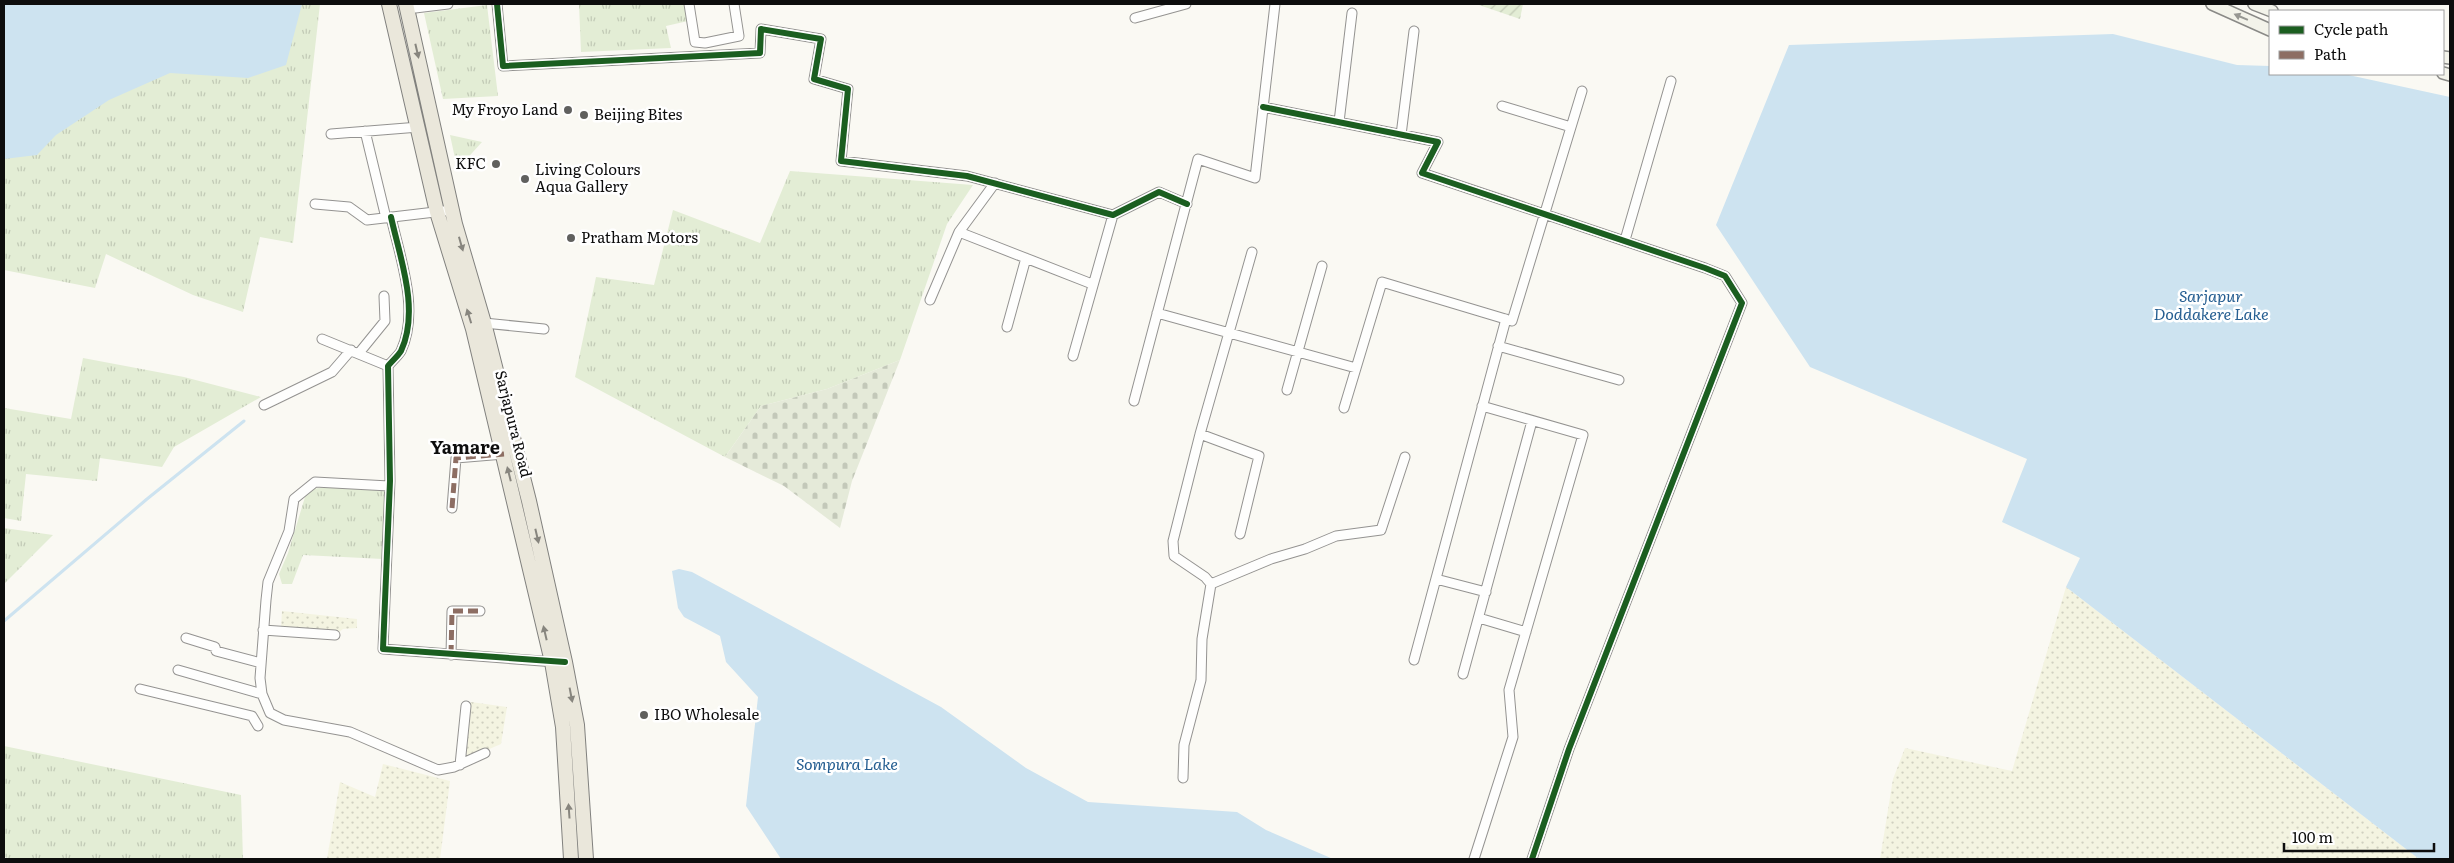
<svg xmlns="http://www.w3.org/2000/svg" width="2454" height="863" font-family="Literata,serif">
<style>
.farmland{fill:url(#farmland-dots)}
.grass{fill:url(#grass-tufts)}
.cemetery{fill:url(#cemetery-stones)}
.garden{fill:url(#garden-furrows)}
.water{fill:#cde3f0}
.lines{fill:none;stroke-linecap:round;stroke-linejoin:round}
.stream{stroke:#cde3f0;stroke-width:3}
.street-casing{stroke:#949391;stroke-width:11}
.secondary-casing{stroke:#8a8a87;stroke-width:14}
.primary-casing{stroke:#81817e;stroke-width:16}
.street{stroke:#fefefd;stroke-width:9}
.secondary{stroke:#f3f3ea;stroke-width:11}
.primary{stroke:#eae7db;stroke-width:14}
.quiet{stroke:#8d6e63;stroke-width:5;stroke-dasharray:10 5;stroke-linecap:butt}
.cycleway-casing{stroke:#fff;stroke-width:9}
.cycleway{stroke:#1b5e20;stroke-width:6}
.oneway{fill:#979792}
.oneway2{fill:#87857e}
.poi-dot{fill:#60605e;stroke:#fff;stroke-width:2}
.labels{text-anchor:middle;stroke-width:5;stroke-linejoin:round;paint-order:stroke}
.poi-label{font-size:15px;fill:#0d0d0d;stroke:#fff;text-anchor:start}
.street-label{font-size:15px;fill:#0d0d0d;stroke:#fff}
.water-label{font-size:16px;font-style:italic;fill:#255e91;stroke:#fff}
.quarter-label{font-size:18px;font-weight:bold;fill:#0d0d0d;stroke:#fff}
</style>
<defs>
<pattern id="farmland-dots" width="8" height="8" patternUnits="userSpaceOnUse" patternTransform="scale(1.25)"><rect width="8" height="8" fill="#f4f4e1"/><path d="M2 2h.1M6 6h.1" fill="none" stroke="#d0d0c0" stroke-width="1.8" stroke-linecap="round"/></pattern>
<pattern id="grass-tufts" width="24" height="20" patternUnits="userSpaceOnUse" patternTransform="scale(1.25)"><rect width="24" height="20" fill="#e3edd5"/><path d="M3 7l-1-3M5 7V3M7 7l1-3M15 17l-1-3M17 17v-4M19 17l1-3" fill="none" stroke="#c2cab6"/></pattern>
<pattern id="cemetery-stones" width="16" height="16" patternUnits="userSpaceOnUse" patternTransform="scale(1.25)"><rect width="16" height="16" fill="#e5ead9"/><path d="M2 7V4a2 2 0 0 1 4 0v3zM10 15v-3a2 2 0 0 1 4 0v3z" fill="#c3c8b9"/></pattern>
<pattern id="garden-furrows" width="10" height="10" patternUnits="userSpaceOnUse" patternTransform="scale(1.25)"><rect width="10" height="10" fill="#e3edd5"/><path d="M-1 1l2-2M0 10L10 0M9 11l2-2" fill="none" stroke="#c2cab6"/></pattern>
</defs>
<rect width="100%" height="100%" fill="#faf9f3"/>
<path class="farmland" d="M2066,587L2419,859H1880L1893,779L1905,748L2012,771Z
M282,611L357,619V628L343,629L338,633L281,628Z
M471,702L507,707L501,744L466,759Z
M383,764L450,781L440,859H327L340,782L375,797Z"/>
<path class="grass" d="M4,4H320L293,243L260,237L243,312L193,295L106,254L95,288L4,270Z
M579,4H685L688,21L666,26L671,48L581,52Z
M487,5L498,96L443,99L424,13Z
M450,135L482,142L463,163H456Z
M790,171L973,185L947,224L900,360L827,389L761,406L725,457L575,377L596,277L654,285L673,210L760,243Z
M83,358L184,377L261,397L174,447L162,467L100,458L97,481L26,474L21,521L4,518V408L71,419Z
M327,487L383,489L386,498L383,559L303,555L292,584H282L279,574L288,553L305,497L312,489Z
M4,528L53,535L4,584Z
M4,746L241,795L243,859H12L4,857Z"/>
<path class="cemetery" d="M900,360L852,481L840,528L784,486L725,457L761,406L827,389Z"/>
<path class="garden" d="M1476,4H1523L1520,19Z"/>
<path class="water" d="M4,4H302L286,65L248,78L170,73L109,100L56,135L37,155L4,159Z
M2113,34L2237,65L2270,66V74H2344L2450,97V859H2419L2066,587L2080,558L2002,522L2027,459L1810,367L1716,225L1789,45Z
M679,569L692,572L941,707L1026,768L1088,802L1237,812L1266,830L1333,859H781L746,806L758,697L726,662L720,636L684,617L678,608L672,571Z"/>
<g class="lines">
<path class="stream" d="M4,621L147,499L244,421"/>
<defs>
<path id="street" d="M497,4L503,66L760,53L761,29L821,39L814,79L848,89L841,161L967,176L1113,215L1159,192L1187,204
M689,4L695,42L705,43L739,36L734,4
M407,9L448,4
M1135,18L1186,4
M1502,106L1571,127
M1263,107L1438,142L1422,173L1705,268L1725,276L1742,303L1569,749L1532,859
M1339,122L1352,13
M365,131L386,218
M331,134L419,127
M1401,135L1414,31
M315,204L349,207L367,220L452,210
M391,217C400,258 420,310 401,351C398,356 392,361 388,366L390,481L383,649L555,662
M959,232L1092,284
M1625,240L1671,81
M930,300L959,232L995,183
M1157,313L1356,368
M484,323L544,329
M1007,327L1026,258
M322,339L388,366
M1498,346L1619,380
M359,353L385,321L384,296
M1073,356L1113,215
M1287,390L1322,266
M1134,401L1198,159L1255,178L1275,4
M264,405L332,372L351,350
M1344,408L1382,282L1512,321L1582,91
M1200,434L1259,456L1240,534
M389,486L315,482L294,499L289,531L268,582L266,600L260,678L262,694L270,713L284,720L350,732L438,770L454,767L485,753
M452,508L456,458L504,454
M1436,579L1486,592
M1211,584L1271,559L1305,549L1336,536L1381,530L1405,457
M1479,618L1526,632
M263,630L335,635
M186,638L215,647L216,651L261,663
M451,655L452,611H480
M1414,660L1506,319
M178,670L262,694
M1463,674L1532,421
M140,689L252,716L258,726
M460,765L466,706
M1183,778L1184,745L1201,680L1202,639L1211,584L1205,577L1174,556L1173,541L1200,434L1252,252
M1474,859L1513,737L1509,690L1583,435L1482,406"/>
<path id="secondary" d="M2212,4L2270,30
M2254,4L2272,11
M2443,57L2450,58
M2443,73L2450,75"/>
<path id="primary" d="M389,4L437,212L473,329L552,662L563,727L571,859
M406,4L455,224L484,323L529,501L565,662L577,725L586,859"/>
</defs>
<use href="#street" class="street-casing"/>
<use href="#secondary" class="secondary-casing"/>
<use href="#primary" class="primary-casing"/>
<use href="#street" class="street"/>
<use href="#secondary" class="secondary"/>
<use href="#primary" class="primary"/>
<path class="quiet" d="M452,508L456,458L504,454
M451,655L452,611H480"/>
<defs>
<path id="cycleway" d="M497,4L503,66L760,53L761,29L821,39L814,79L848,89L841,161L967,176L1113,215L1159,192L1187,204
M1263,107L1438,142L1422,173L1705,268L1725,276L1742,303L1569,749L1532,859
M391,217C400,258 420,310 401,351C398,356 392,361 388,366L390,481L383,649L565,662"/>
</defs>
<use href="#cycleway" class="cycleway-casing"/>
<use href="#cycleway" class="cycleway"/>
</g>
<defs><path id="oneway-solid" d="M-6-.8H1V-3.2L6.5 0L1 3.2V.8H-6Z" transform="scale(1.25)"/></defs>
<use class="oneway" href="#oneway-solid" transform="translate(2241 17) rotate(-157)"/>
<g class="oneway2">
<use href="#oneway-solid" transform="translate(417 51) rotate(77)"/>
<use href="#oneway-solid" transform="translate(461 244) rotate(74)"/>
<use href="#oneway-solid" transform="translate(469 316) rotate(-107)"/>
<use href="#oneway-solid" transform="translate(509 474) rotate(-104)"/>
<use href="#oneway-solid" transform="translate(537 536) rotate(77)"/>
<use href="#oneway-solid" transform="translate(545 633) rotate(-103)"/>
<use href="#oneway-solid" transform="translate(571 695) rotate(79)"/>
<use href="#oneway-solid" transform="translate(569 811) rotate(-94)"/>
</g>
<g class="poi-dot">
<circle cx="568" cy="110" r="5"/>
<circle cx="584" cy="115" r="5"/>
<circle cx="496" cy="164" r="5"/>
<circle cx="525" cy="179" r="5"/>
<circle cx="571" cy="238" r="5"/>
<circle cx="644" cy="715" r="5"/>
</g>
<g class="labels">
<g class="poi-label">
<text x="558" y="115" text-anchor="end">My Froyo Land</text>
<text x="594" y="120">Beijing Bites</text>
<text x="486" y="169" text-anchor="end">KFC</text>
<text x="535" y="175">Living Colours<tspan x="535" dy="17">Aqua Gallery</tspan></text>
<text x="581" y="243">Pratham Motors</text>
<text x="654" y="720">IBO Wholesale</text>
</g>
<g class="street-label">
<text transform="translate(513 424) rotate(76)" y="5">Sarjapura Road</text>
</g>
<g class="water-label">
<text x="2211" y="302">Sarjapur<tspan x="2211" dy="18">Doddakere Lake</tspan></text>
<text x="847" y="770">Sompura Lake</text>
</g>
<g class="quarter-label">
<text x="465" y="454">Yamare</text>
</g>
</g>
<rect width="2454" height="863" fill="none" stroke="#0d0d0d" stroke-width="10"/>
<rect x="2269" y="10" width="175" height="65" fill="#ffffff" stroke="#9e9e9e"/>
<rect x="2279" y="26" width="25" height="8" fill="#1b5e20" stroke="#9e9e9e"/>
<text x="2314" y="35" font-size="15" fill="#0d0d0d">Cycle path</text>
<rect x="2279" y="51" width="25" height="8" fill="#8d6e63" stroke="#9e9e9e"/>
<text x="2314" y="60" font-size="15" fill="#0d0d0d">Path</text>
<path d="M2284 843v8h150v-8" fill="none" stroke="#0d0d0d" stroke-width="2.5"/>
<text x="2292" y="843" font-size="15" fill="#0d0d0d" stroke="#ffffff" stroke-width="4" paint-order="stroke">100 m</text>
</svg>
